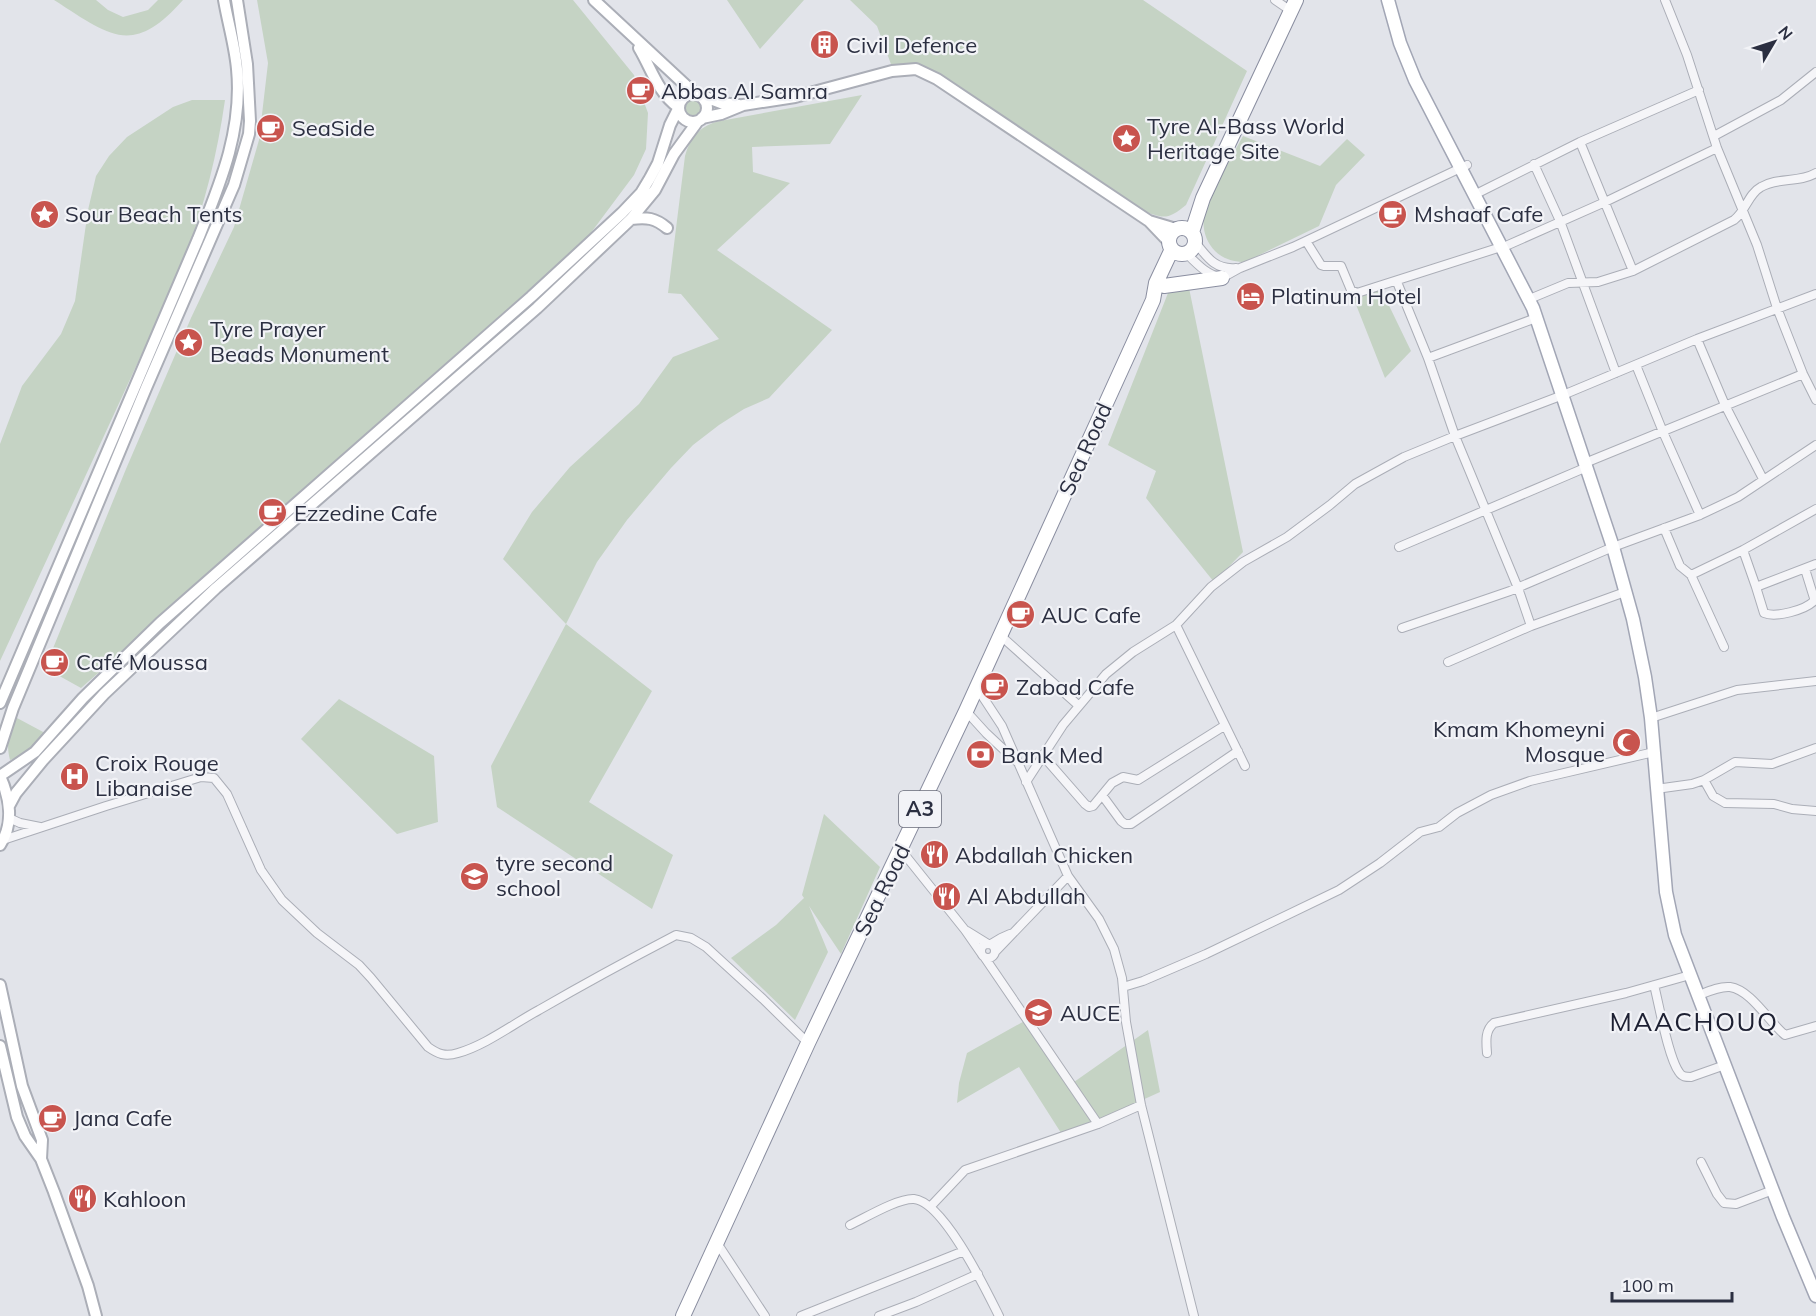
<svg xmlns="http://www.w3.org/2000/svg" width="1816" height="1316" font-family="Mulish,sans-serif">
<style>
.green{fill:#c5d3c4}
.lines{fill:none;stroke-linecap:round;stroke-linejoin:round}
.street-casing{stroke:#abaeb7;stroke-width:10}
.secondary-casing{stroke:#abaeb7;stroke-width:14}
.primary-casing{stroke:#a2a6b5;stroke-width:15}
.highway-casing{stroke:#8a8ea0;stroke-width:16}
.street{stroke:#f5f5f8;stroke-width:8}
.secondary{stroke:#fff;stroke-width:10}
.primary{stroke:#fff;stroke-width:12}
.highway{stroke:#fff;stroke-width:14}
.labels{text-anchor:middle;stroke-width:4.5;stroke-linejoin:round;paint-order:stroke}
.shield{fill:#f2f3f7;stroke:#676a78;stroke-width:1.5}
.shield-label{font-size:21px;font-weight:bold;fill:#2b2f41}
.poi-label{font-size:22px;fill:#2b2f41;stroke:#f2f3f7;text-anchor:start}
.street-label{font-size:22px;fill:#2b2f41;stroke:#f2f3f7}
.quarter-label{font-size:26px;letter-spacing:1.5px;fill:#1d2032;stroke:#f2f3f7}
</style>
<rect width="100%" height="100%" fill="#e2e4ea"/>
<path class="green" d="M54,0H96L108,10L123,17L148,10L158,0H183C132,58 109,35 54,0Z
M257,0H573L634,75L648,113L646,149L634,175L587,238L280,514L81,688L45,668L126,469L191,318L234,227L259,140L268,63Z
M727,0H804L760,49Z
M850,0H1143L1247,71L1186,205C1168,220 1163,219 1142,210L935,72L914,64L892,67L877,26Z
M862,95L830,144L752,147L753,172L790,183L717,250L832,330L769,398L744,409L719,425L693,445L671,468L627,520L597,562L566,624L652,691L589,802L673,855L652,909L497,807L491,766L566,624L503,559L532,512L570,467L639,404L673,357L719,339L681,294L668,293L685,156C690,137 701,125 720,121Z
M683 107a10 10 0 1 1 20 0a10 10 0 1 1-20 0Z
M192,100H225C216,163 200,223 175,282L0,661V444L22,386L61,334L75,301L88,210L96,176L109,156L127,137L173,107Z
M1243,136L1320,166L1347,139L1365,155L1336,185L1319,226L1245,262C1234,262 1223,259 1215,251C1206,242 1202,229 1204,216C1207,197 1233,155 1243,136Z
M1188,283L1243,552L1214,582L1146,498L1156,471L1108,445L1170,288Z
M1381,289L1411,351L1385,378L1353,297Z
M339,699L434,756L438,822L397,834L301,739Z
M17,718L45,733C36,746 26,755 10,760C6,744 8,732 17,718Z
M824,814L880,867L841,954L809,906L828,952L795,1020L731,958L776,925L804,898L802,895Z
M1028,1019L1074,1082L1148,1030L1160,1092L1063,1136L1019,1067L957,1103L959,1083L967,1053Z"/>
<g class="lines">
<defs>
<path id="street" d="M1275,0L1291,11
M1665,0L1687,55L1717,148L1757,245L1777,308L1803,374L1816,400
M1714,136L1781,100L1816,72
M1580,142L1633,271
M1534,164L1560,221L1616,373
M1480,192L1580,142L1699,90
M1306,241L1321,265L1324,266H1341L1351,290L1357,293L1501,247
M1195,242C1207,257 1215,270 1236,268
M1508,245L1605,202L1717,148
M1186,253C1198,265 1206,274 1222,278L1240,268L1293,247L1467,165
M1397,282L1428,358L1455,436L1518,588L1531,626L1625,592
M1527,300L1568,283L1598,282L1633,271L1734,220C1746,211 1748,194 1761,187C1778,177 1799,183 1816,173
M1697,339L1725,405L1763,479
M1428,358L1536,318
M1636,365L1663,432L1700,515
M1585,463L1803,374
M1664,528L1680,566L1691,575L1743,550L1816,509
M1399,547L1587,467
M1743,550L1756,587L1816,564
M1691,575L1724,647
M1756,587L1764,613C1776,618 1805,610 1814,601V598L1805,569
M1176,625L1245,766
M1402,628L1510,591L1613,547L1700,515L1738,497L1816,445
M1001,636L1078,705
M1448,662L1531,626
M977,688L1002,726L1068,876L1099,919L1114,949L1122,978L1126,1022L1141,1105L1194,1316
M966,711L986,733L1016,761
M1651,718L1737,690L1816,681
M1044,757L1085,804L1089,807L1093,806L1112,783L1123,777L1138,780L1224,726
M1704,780L1735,762L1772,764L1816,748
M1026,782L1063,725L1106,674L1133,652L1176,625L1211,587L1243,562L1287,537L1330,505L1355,484L1404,457L1455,436L1563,395L1697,339L1816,294
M1656,789L1692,784L1704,780L1713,796L1725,803L1774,804L1792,809L1816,811
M1102,795L1121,821L1125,824H1131L1238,751
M9,818L20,823L40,827
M3,840L106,806L201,777L214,778L227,794L261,870L282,900L317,933L359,965L371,978L428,1047C438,1054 445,1057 458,1053C486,1045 513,1024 539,1010C584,984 630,959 676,935L691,938L706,947L763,999L808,1043
M901,850L965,930L981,953
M967,931L988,944
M981 951a7 7 0 1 1 14 0a7 7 0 1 1-14 0Z
M991,944L1001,938L1010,934
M995,952L1068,876
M985,958L1098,1124
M1654,985C1659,1004 1668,1057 1679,1072C1682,1077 1686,1077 1691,1077L1725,1065
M1123,987L1143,981L1206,954L1339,890L1380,863L1420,832L1439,827L1457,813L1491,795L1530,781L1654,752
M1697,996C1707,992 1719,986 1730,987C1751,990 1769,1022 1785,1035L1816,1026
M1487,1053C1486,1041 1485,1030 1494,1023L1626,993L1690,975
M1701,1162L1717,1194L1724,1203L1736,1204L1773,1190
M931,1206L965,1170L1098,1124L1141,1105
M850,1225C865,1218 898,1198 914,1199C944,1202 986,1290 999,1316
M717,1243L765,1316
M801,1316L964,1251
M879,1316L916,1302L978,1274"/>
<path id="secondary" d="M594,0L694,93
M639,48C651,68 658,93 678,107
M679 108a14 14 0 1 1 28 0a14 14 0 1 1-28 0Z
M700,95L721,103L739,105
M702,118L721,114L743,105L795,97L892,71L916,69L937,79L1149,221L1169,242
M631,219C647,217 655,218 667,228
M1149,221L1176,229
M0,703L198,239C220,184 243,130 237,69C235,46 228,23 224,0
M0,748L13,708L146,388L234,185L249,134L250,121L247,64L237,0
M9,806L16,793L43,760L104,694L216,588L537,308L631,219L655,190L674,154L698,121
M0,845C14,824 10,798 0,776L35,752L83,698L160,623L531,297L622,213L641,193L650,178L658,163L670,125L678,109
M0,985L22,1086L42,1140L41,1159
M0,1046L17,1117L25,1136L41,1159L54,1192L88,1286L96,1316"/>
<path id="primary" d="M1388,0L1400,43L1415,80L1533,308L1613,547L1633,619L1645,677L1651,718L1666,892L1675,935L1783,1217L1816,1296"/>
<path id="highway" d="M1169 241a13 13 0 1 1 26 0a13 13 0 1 1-26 0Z
M1192,232L1203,198L1296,0
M1164,286L1222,278
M683,1316L808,1043L966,711L1153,300L1156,283L1172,249"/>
</defs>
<use href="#street" class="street-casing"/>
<use href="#secondary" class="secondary-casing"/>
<use href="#primary" class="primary-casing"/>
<use href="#highway" class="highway-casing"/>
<use href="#street" class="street"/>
<use href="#secondary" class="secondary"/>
<use href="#primary" class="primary"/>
<use href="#highway" class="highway"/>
</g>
<defs>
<symbol id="building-disc" viewBox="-11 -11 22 22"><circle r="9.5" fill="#c8544e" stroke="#f2f3f7"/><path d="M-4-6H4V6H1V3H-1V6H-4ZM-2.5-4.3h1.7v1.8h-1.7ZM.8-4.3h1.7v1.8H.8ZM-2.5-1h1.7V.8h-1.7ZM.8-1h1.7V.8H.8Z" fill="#fff"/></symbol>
<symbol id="cafe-disc" viewBox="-11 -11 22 22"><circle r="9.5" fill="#c8544e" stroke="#f2f3f7"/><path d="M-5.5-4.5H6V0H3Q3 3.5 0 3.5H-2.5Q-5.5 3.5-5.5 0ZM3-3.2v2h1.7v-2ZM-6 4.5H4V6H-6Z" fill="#fff"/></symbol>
<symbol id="sight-disc" viewBox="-11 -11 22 22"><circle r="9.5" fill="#c8544e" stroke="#f2f3f7"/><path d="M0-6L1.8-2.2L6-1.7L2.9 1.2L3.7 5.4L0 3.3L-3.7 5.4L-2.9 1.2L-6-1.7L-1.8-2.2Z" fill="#fff"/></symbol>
<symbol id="hotel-disc" viewBox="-11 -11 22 22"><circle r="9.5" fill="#c8544e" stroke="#f2f3f7"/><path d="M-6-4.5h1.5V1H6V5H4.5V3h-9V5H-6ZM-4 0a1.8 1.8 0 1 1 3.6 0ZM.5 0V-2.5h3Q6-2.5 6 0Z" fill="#fff"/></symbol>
<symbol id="mosque-disc" viewBox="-11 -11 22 22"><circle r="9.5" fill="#c8544e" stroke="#f2f3f7"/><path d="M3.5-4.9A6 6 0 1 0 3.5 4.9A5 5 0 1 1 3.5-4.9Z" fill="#fff"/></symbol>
<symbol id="bank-disc" viewBox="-11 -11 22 22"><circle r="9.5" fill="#c8544e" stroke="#f2f3f7"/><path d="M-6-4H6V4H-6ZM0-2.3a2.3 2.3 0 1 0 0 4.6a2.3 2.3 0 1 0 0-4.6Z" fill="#fff"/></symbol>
<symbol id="hospital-disc" viewBox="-11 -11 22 22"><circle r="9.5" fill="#c8544e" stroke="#f2f3f7"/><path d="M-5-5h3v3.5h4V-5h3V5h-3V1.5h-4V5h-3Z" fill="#fff"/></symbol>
<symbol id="restaurant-disc" viewBox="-11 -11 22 22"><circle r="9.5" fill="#c8544e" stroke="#f2f3f7"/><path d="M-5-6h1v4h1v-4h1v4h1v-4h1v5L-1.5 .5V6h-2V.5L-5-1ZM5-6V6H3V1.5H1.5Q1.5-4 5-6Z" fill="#fff"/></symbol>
<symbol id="school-disc" viewBox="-11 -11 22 22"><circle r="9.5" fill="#c8544e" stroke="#f2f3f7"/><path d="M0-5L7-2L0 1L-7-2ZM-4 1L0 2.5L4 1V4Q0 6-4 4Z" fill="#fff"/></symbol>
<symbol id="university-disc" viewBox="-11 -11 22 22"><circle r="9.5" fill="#c8544e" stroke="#f2f3f7"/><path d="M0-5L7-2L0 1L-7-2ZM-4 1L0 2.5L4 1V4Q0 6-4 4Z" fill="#fff"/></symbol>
</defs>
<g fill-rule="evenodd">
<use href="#building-disc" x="808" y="28" width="33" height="33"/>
<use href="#cafe-disc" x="624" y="74" width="33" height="33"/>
<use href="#cafe-disc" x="254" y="112" width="33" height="33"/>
<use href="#sight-disc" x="1110" y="122" width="33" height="33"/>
<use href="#sight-disc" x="28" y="198" width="33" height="33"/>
<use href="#cafe-disc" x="1376" y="198" width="33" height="33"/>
<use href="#hotel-disc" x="1234" y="280" width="33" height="33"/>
<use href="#sight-disc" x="172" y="326" width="33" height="33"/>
<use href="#cafe-disc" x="256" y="496" width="33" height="33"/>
<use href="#cafe-disc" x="1004" y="598" width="33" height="33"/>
<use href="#cafe-disc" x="38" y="646" width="33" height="33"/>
<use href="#cafe-disc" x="978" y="670" width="33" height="33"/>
<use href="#mosque-disc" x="1610" y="726" width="33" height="33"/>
<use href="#bank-disc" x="964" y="738" width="33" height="33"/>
<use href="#hospital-disc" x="58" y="760" width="33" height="33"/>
<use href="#restaurant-disc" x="918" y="838" width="33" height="33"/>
<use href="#school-disc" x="458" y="860" width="33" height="33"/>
<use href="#restaurant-disc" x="930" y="880" width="33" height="33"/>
<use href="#university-disc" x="1022" y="996" width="33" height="33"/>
<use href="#cafe-disc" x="36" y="1102" width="33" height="33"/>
<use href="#restaurant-disc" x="66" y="1182" width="33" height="33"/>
</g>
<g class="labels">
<rect class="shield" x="899" y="791" width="42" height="36" rx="4.5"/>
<g class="shield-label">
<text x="920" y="816">A3</text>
</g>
<g class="poi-label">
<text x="846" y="53">Civil Defence</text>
<text x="661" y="99">Abbas Al Samra</text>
<text x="1147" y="134">Tyre Al-Bass World<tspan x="1147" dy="25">Heritage Site</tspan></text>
<text x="292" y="136">SeaSide</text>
<text x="65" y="222">Sour Beach Tents</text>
<text x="1414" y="222">Mshaaf Cafe</text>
<text x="1271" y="304">Platinum Hotel</text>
<text x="210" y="337">Tyre Prayer<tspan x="210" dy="25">Beads Monument</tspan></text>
<text x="294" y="521">Ezzedine Cafe</text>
<text x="1041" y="623">AUC Cafe</text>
<text x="76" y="670">Café Moussa</text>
<text x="1016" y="695">Zabad Cafe</text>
<text x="1605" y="737" text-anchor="end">Kmam Khomeyni<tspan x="1605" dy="25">Mosque</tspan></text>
<text x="1001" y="763">Bank Med</text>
<text x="95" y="771">Croix Rouge<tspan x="95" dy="25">Libanaise</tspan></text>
<text x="955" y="863">Abdallah Chicken</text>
<text x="496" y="871">tyre second<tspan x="496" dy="25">school</tspan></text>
<text x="967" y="904">Al Abdullah</text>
<text x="1060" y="1021">AUCE</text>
<text x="73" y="1126">Jana Cafe</text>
<text x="103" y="1207">Kahloon</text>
</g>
<g class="street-label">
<text transform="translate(1085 449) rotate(-66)" y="8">Sea Road</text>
<text transform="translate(882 890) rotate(-64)" y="8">Sea Road</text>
</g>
<g class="quarter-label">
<text x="1694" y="1031">MAACHOUQ</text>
</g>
</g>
<g transform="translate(1774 42) rotate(51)" stroke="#f2f3f7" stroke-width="4.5" paint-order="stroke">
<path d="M0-4.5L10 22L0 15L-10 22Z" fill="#2b2f41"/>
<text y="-9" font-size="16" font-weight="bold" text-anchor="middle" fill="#2b2f41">N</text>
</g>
<path d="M1612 1292v9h120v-9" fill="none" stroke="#2b2f41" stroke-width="3"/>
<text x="1621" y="1292" font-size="18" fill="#2b2f41" stroke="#f2f3f7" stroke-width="4.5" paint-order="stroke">100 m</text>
</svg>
